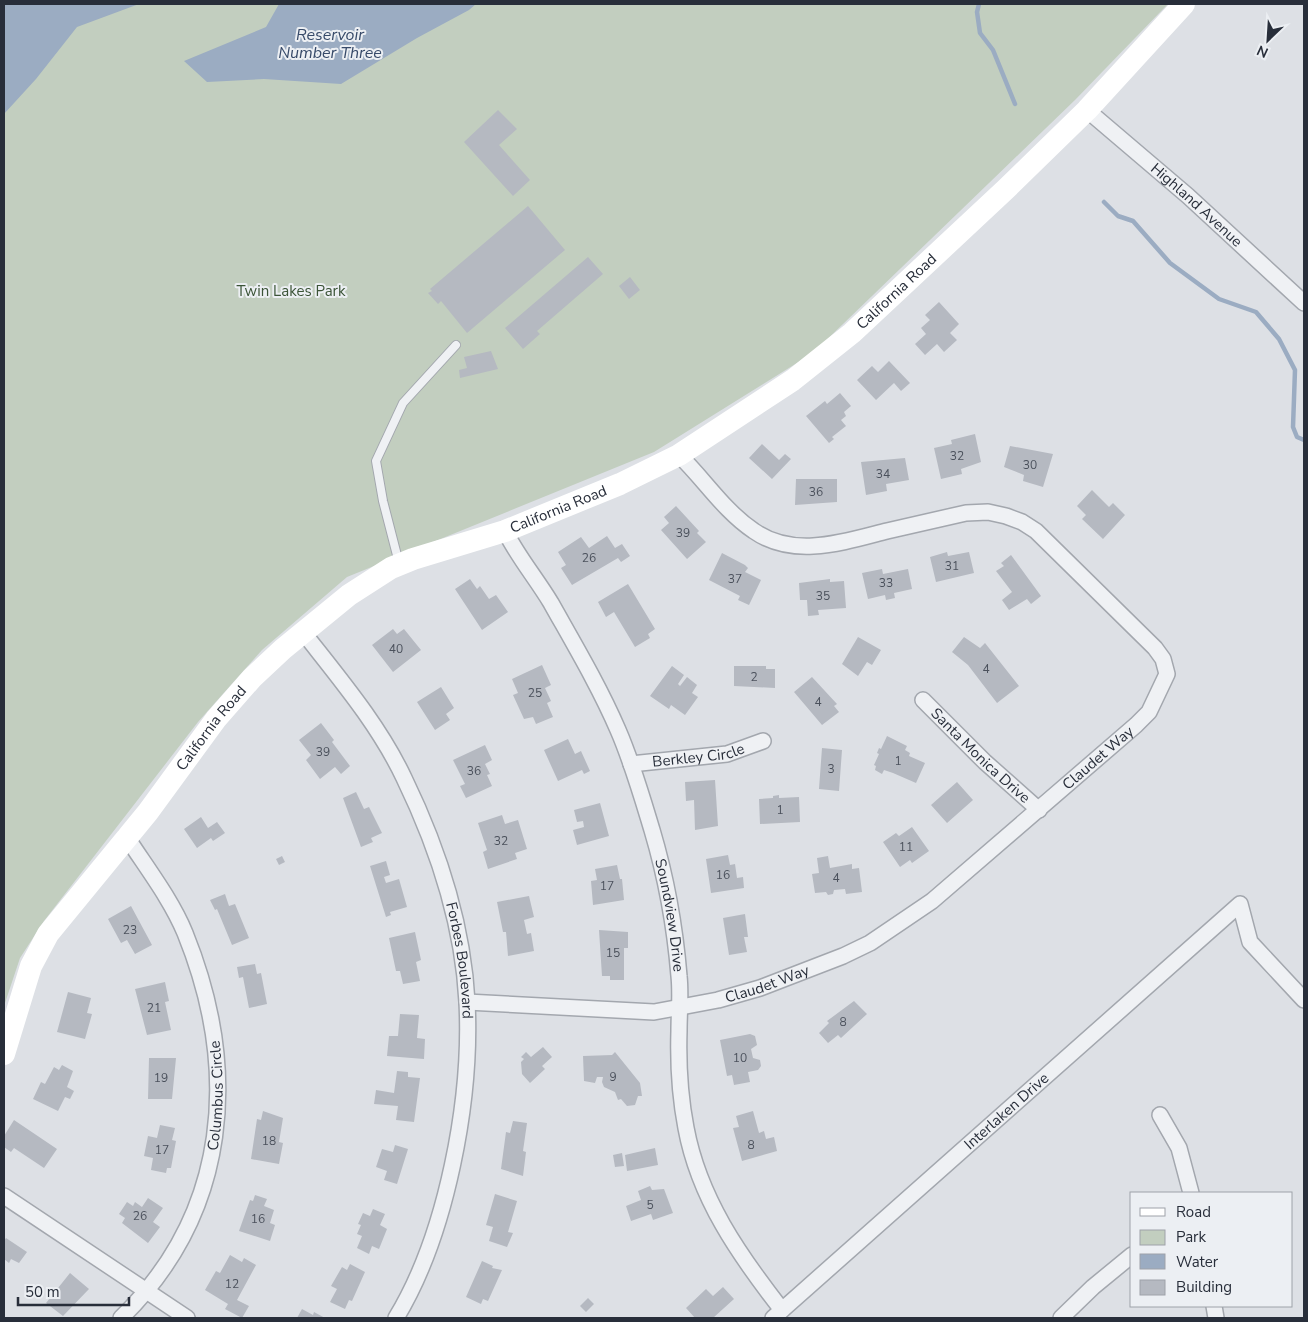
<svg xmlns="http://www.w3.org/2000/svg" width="1308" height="1322" font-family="'Nunito Sans',sans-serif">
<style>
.green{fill:#c2cebf}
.water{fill:#9bacc2}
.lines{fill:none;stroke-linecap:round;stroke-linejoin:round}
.stream{stroke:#9bacc2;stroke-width:4.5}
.building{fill:#b5b9c1}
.service-casing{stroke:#a3a7ae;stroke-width:10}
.minor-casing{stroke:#a3a7ae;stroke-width:18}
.service{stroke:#eff1f4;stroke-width:8}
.minor{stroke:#eff1f4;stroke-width:15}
.secondary{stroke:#fff;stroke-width:22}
.labels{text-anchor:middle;stroke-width:4;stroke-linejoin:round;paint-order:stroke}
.number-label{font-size:12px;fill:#4b515c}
.street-label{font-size:15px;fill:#282e3a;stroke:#eceff3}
.park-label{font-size:15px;fill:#3b5437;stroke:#eceff3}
.water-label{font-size:16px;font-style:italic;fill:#374a69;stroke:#eceff3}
</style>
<rect width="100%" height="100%" fill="#dde0e5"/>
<path class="green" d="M4,4H1168L1075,100L813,353L654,452L347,577L262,650L198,722L44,921L20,958L4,1006Z"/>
<path class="water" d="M4,4H139L77,27L36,79L4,114Z
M279,4H476L469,10L417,38L341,84L264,79L207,82L184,61L266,27Z"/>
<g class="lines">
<path class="stream" d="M979,4L977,12L980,33L993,50L1015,104
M1104,202L1118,216L1133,221L1170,263L1219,299L1256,312L1279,339L1295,370L1293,427L1297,437L1304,440"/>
</g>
<path class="building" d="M498,110L517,129L499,145L530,180L513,196L464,142Z
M528,206L565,250L467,333L441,301L438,304L428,293L432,291L430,289Z
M588,257L603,274L537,331L540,334L523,349L505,328Z
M630,277L640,290L629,299L619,286Z
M939,302L959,324L950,333L957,340L944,352L937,344L925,355L915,344L926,334L921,328L930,320L925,315Z
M491,351L498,369L460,378L459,370L467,368L464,357Z
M889,361L910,383L901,391L894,383L876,400L857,380L872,366L878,372Z
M840,393L851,406L844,412L846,416L841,420L846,426L832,437L834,439L829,443L806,416L825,401L827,404Z
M975,434L981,462L961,469L962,474L941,479L934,448L952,444L951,440Z
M762,444L779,460L785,454L791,459L772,479L749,458Z
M1010,446L1053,454L1043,487L1023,481L1024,475L1004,467Z
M905,458L909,480L886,484L887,491L866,495L861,462Z
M796,479H837V502L795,505Z
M1092,490L1109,507L1113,503L1125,515L1103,539L1082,519L1086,515L1077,506Z
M676,506L699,531L697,533L706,542L687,559L661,530L669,523L664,517Z
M607,536L615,548L622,544L630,556L621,562L618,558L572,585L561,568L566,565L558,552L581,537L589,548Z
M947,552L948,556L969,552L974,573L936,582L930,557Z
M722,553L745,565L748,568L745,572L761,580L749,605L738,600L740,596L709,580Z
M1011,555L1041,596L1031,604L1027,599L1009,610L1002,600L1012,592L996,571L1004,566L1001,563Z
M882,569L883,574L908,569L912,589L894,593L895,598L886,600L885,595L868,599L862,573Z
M470,579L477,589L480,586L489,599L496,595L508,612L482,630L455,589Z
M830,579V582L844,581L846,608L818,610L819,615L808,616L807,600H800L799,583Z
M628,584L655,629L648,634L650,638L635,647L614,612L606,617L598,602Z
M393,629L397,634L404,629L421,650L393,672L372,645Z
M858,637L881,650L872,665L867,662L858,676L842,664Z
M964,637L980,648L985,643L1019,686L997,703L968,665L952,652Z
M542,665L551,685L545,688L551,701L547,703L553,717L536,724L533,717L524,719L513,695L518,693L512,679Z
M672,666L684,675L678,684L680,686L687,677L697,685L692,693L698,697L685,715L671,705L669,709L650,696Z
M734,666H766V669H775V688L734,686Z
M812,677L837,704L834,706L839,712L822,725L794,692Z
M441,687L454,708L446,714L450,720L435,730L417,702Z
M321,723L334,740L332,742L350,766L341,774L335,767L320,779L306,760L311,755L299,740Z
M887,736L907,746L905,750L910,753L909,756L925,763L916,783L893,773L884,770L882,774L875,770L876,766L874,765L879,754L877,753L879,748L881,749Z
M568,739L575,754L581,751L590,771L584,774L582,770L558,781L544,750Z
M485,745L492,760L485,764L490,774L487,775L492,786L466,798L460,786L465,784L453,760Z
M822,748L842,750L839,791L819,789Z
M715,780L718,826L695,830L694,800L686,801L685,782Z
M957,782L973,800L947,823L931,805Z
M356,792L364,809L369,807L382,833L371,838L373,842L361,847L343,798Z
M779,795V798L799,797L800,822L760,824L759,799L773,798V796Z
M600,803L609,836L577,845L573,830L584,827L583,821L577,822L574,810Z
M502,815L505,824L518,820L527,849L515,853L517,859L488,869L483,852L487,850L478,823Z
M201,817L208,828L217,822L225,833L213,841L211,838L197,848L184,829Z
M912,827L929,851L912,863L910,860L900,867L883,842L896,833L899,836Z
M728,855L730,865L735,864L737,878L743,877L744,888L711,893L706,859Z
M282,856L285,862L279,865L276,859Z
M828,856L830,868L852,864V869L859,868L862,892L846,894L845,889L834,890L833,894L828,895L826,892L815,893L812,874L819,873L817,858Z
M386,861L390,875L384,877L386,883L399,879L407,907L390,912L391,915L386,917L370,866Z
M617,865L620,879H622L624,900L593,905L591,881L597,880L595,869Z
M225,894L229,906L235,904L249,938L232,945L217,909L215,910L210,900Z
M529,896L534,917L524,920L527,934L531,933L534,951L508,956L506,932H503L497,902Z
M131,906L152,945L135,954L127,940L121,943L108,919Z
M745,914L748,937H744L747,952L729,955L723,918Z
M599,930L628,932V948H624V980H610V976H602Z
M415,932L421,960L416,962L420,981L403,984L400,971H396L389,938Z
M255,964L257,974L261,973L267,1004L249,1008L243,977L239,978L237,967Z
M165,982L169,1001L165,1002L171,1030L147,1035L135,989Z
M68,992L91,998L87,1013L92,1014L85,1039L57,1032Z
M854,1001L867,1014L841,1038L838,1035L828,1043L819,1033L829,1023L827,1021Z
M400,1014L419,1015L417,1038L425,1039L424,1059L387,1056L389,1036H398Z
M750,1034L755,1036L757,1045L751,1049L753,1058L760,1060L761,1066L758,1070L748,1072L750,1082L734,1085L732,1075L727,1076L720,1040Z
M543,1047L552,1057L542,1066L545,1069L530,1083L522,1074L521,1062L524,1059L521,1057L526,1052L531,1057Z
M615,1052L640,1083L642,1096H638L635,1105L627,1106L621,1099L618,1100L615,1092L604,1087L602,1082L603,1077H597L595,1083L584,1081L583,1056L612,1055Z
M149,1058H176L172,1099H148Z
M62,1065L73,1071L67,1087L74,1091L70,1099L65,1097L58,1111L33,1099L41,1082L45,1084L54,1067L59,1070Z
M397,1071L408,1072V1077L420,1078L414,1122L396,1120L398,1106L374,1104L376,1090L394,1093Z
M263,1111L283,1118L279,1142L283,1143L279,1164L251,1159L257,1119L261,1120Z
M753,1111L759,1133L764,1131L766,1139L774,1137L777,1151L742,1161L733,1128L739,1127L736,1116Z
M14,1120L57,1149L44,1168L14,1148L11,1152L4,1147V1136Z
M513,1121L527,1123L523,1151L526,1152L523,1176L501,1169L506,1132L510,1133Z
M160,1125L175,1128L172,1140L176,1141L171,1168H167L166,1173L151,1170L153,1158L144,1156L148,1136L157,1138Z
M395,1145L408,1149L397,1184L384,1180L387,1171L376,1167L382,1149L393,1152Z
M655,1148L658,1165L627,1171L625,1155Z
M622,1153L624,1166L615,1167L613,1155Z
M650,1186L652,1190L664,1189L673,1213L653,1220L651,1214L631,1221L626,1206L641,1200L638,1191Z
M495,1194L517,1201L508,1232L513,1233L507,1247L489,1241L493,1227L486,1225Z
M255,1195L267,1199L264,1206L274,1210L270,1223L275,1225L270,1241L239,1231L250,1200L253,1201Z
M148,1198L163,1208L153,1222L160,1227L148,1243L122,1223L125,1218L119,1214L127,1202L133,1206L135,1202L142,1207Z
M373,1209L385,1214L380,1225L387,1229L379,1249L372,1246L369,1254L357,1248L362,1236L357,1234L361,1225L358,1224L363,1213L370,1216Z
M6,1238L27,1252L19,1263L11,1259L9,1263L4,1259V1241Z
M230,1255L242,1262L244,1258L256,1265L237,1300L249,1306L242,1318L225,1309L228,1304L205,1290L216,1271L220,1273Z
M482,1261L493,1266L492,1268L502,1270L488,1301L483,1299L481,1304L466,1297Z
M350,1264L365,1272L352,1301L349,1300L345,1309L330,1302L337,1289L331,1286L342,1267L347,1270Z
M70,1273L89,1289L63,1316L46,1303Z
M723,1287L734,1299L713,1318H695L686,1308L706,1289L713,1296Z
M588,1298L594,1304L586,1312L580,1306Z
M302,1309L313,1315L314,1312L325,1318H297Z"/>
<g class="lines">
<defs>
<path id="service" d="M399,563L383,501L376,461L403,403L456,345"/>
<g id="minor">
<path id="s1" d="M1087,110L1188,196L1304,303"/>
<path id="s2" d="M505,531C518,557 536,578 551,603C574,644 599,686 618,730C632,762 642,797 652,830C666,877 675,927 679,976C681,994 679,1013 679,1031C678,1063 680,1097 686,1128C699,1198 739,1255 782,1310"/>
<path id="s3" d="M303,632C339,678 379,725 404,778C437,846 463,925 467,1002C472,1099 447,1234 396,1318"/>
<path id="s4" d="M923,700L985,762L1039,810"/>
<path id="s5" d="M631,764L727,754L763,741"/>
<path id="s6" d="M467,1002L654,1012L718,1000L760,988L843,956L870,943L932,901L1136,725L1149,712L1167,674L1163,659L1155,648L1036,531L1022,522L1006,516L988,512L966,513C940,519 914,525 887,531C844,542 794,559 754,531C724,511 704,479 679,455"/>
<path d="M1160,1115L1179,1148L1191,1193"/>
<path d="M4,1196L187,1318"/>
<path d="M1214,1306L1216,1318"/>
<path id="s7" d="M121,1318C230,1212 240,1069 185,933C171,899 146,867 126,836"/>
<path id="s8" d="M773,1318L1240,904L1250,942L1304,1000"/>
<path d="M1061,1318L1093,1287L1132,1255"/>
</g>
</defs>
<use href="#service" class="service-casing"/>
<use href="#minor" class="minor-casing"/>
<use href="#service" class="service"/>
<use href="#minor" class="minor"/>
<path class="secondary" id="s9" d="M4,1054L31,966L48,934L148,812L216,719L252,678L283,649L349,595L391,568L413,559L505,531L620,484L679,455L793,380L852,333L1006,189L1087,110L1184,4"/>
</g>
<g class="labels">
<g class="number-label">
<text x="957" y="460">32</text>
<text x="1030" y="469">30</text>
<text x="883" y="478">34</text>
<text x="816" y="496">36</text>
<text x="683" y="537">39</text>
<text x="589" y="562">26</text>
<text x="952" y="570">31</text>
<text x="735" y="583">37</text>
<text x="886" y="587">33</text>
<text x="823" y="600">35</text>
<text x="396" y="653">40</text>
<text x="986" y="673">4</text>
<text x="754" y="681">2</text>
<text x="535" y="697">25</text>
<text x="818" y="706">4</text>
<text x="323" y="756">39</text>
<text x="898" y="765">1</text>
<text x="831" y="773">3</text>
<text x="474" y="775">36</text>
<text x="780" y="814">1</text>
<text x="501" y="845">32</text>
<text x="906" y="851">11</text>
<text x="723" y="879">16</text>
<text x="836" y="882">4</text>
<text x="607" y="890">17</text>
<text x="130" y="934">23</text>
<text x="613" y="957">15</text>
<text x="154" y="1012">21</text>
<text x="843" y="1026">8</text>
<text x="740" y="1062">10</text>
<text x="613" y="1081">9</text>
<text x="161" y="1082">19</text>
<text x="269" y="1145">18</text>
<text x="751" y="1149">8</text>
<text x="162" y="1154">17</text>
<text x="650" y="1209">5</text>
<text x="140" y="1220">26</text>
<text x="258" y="1223">16</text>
<text x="232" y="1288">12</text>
</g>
<g class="street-label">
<text dy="5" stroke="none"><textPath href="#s1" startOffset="145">Highland Avenue</textPath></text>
<text dy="5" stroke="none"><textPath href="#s9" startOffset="1216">California Road</textPath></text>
<text dy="5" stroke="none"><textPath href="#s9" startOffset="811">California Road</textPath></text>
<text dy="5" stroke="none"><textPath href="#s9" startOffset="391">California Road</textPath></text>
<text dy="5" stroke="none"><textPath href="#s5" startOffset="68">Berkley Circle</textPath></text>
<text dy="5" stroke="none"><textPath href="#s4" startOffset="80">Santa Monica Drive</textPath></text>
<text dy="5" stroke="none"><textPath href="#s6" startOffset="709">Claudet Way</textPath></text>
<text dy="5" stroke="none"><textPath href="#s2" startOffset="422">Soundview Drive</textPath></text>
<text dy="5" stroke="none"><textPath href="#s3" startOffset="370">Forbes Boulevard</textPath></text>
<text dy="5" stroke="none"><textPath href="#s6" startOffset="304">Claudet Way</textPath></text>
<text dy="5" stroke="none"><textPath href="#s7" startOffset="249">Columbus Circle</textPath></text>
<text dy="5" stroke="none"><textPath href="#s8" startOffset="312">Interlaken Drive</textPath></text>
</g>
<g class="park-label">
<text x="291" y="296">Twin Lakes Park</text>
</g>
<g class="water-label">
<text x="330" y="40">Reservoir<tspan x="330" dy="18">Number Three</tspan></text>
</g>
</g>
<rect width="1308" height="1322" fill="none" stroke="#282e3a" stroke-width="10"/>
<rect x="1130" y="1192" width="162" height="115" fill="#eceff3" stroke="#9ea2a9"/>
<rect x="1140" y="1208" width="25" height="8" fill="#ffffff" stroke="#9ea2a9"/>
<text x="1176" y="1217" font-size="15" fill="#282e3a">Road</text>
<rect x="1140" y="1230" width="25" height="15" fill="#c2cebf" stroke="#9ea2a9"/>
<text x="1176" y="1242" font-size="15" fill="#282e3a">Park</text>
<rect x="1140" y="1254" width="25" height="15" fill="#9bacc2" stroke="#9ea2a9"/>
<text x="1176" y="1267" font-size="15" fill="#282e3a">Water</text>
<rect x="1140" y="1280" width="25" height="15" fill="#b5b9c1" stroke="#9ea2a9"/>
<text x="1176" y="1292" font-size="15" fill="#282e3a">Building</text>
<g transform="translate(1268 40) rotate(205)" stroke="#eceff3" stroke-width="4" paint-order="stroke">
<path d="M0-4L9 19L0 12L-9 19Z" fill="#282e3a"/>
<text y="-8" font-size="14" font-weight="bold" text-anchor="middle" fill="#282e3a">N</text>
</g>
<path d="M18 1297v8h111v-8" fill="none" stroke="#282e3a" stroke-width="2.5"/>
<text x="25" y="1297" font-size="15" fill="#282e3a" stroke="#eceff3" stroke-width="4" paint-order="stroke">50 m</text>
</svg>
